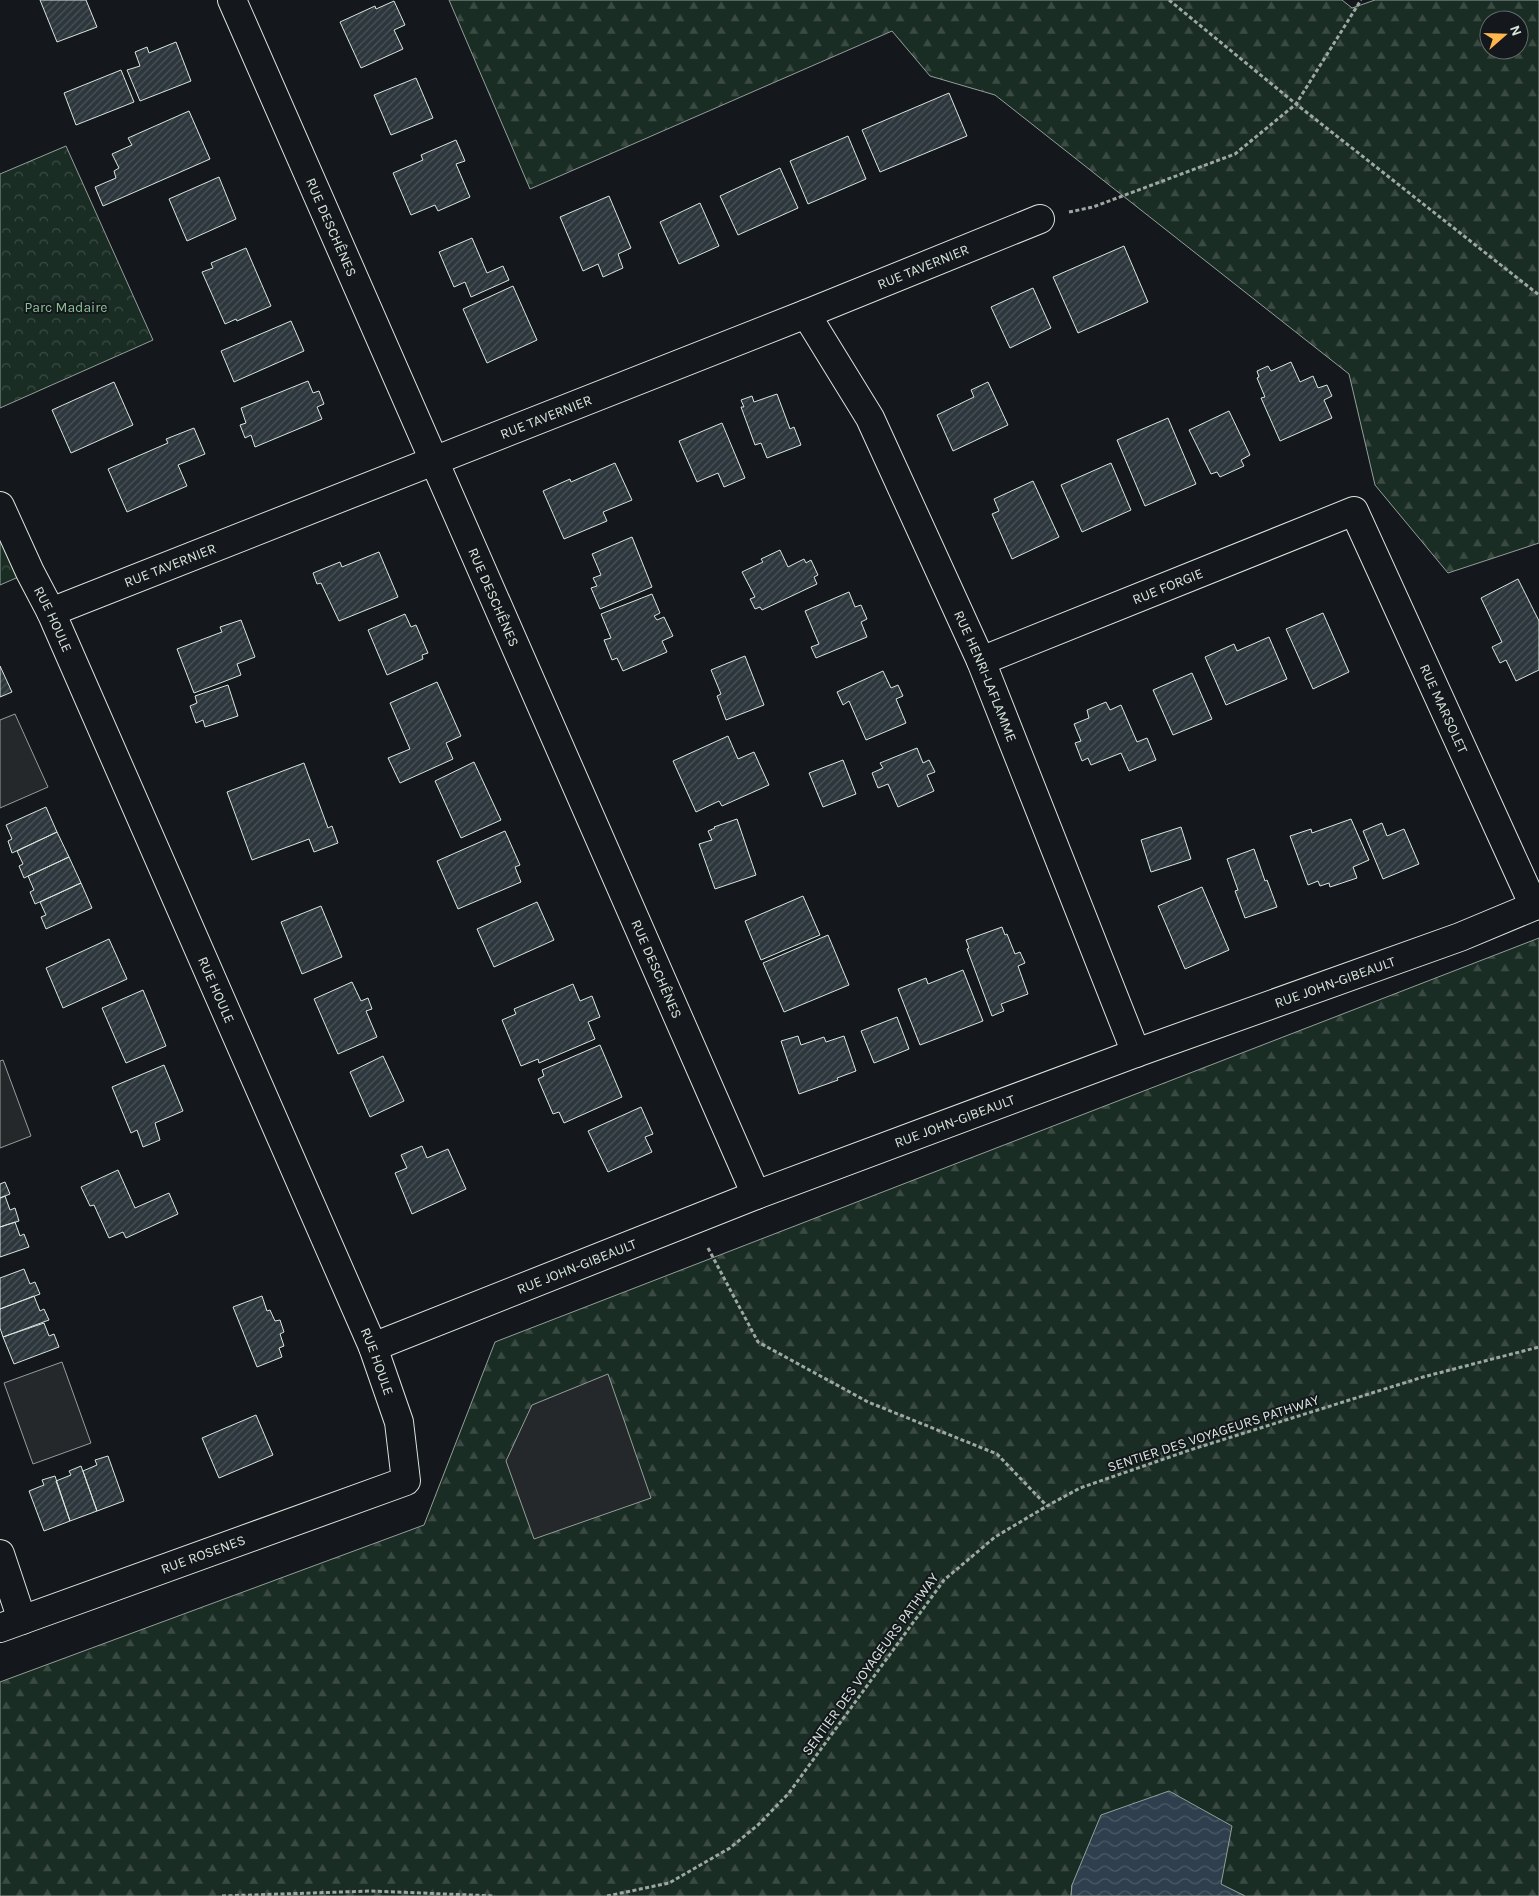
<svg xmlns="http://www.w3.org/2000/svg" width="1539" height="1896" font-family="Karla,sans-serif">
<style>
.forest{fill:url(#forest-firs);stroke:#939e99;fill-rule:evenodd}
.park{fill:url(#park-crowns);stroke:#939e99}
.parking{fill:#24282b;stroke:#939e99}
.water{fill:url(#water-waves);stroke:#939e99}
.building{fill:url(#building-hatch);stroke:#d8e6dc}
.lines{fill:none;stroke-linecap:round;stroke-linejoin:round}
.street-casing{stroke:#d8e6dc;stroke-width:30}
.path{stroke:#9da8a2;stroke-width:3;stroke-dasharray:4 2.5;stroke-linecap:butt}
.street{stroke:#14181c;stroke-width:28}
.labels{text-anchor:middle;stroke-width:4;stroke-linejoin:round;paint-order:stroke}
.street-label{font-size:14px;fill:#d8e6dc;stroke:#14181c}
.park-label{font-size:14px;fill:#8ac095;stroke:#14181c}
</style>
<defs>
<pattern id="forest-firs" width="22" height="20" patternUnits="userSpaceOnUse" patternTransform="scale(1.25)"><rect width="22" height="20" fill="#1a2d24"/><path d="M5 1l3.5 6h-7zM16 11l3.5 6h-7z" fill="#3b4b43"/></pattern>
<pattern id="park-crowns" width="20" height="18" patternUnits="userSpaceOnUse" patternTransform="scale(1.25)"><rect width="20" height="18" fill="#1a2d24"/><path d="M2 6a3 3 0 1 1 6 0M12 15a3 3 0 1 1 6 0" fill="none" stroke="#3b4b43"/></pattern>
<pattern id="water-waves" width="16" height="10" patternUnits="userSpaceOnUse" patternTransform="scale(1.25)"><rect width="16" height="10" fill="#2f3f4d"/><path d="M0 5q4-4 8 0t8 0" fill="none" stroke="#4c5b66"/></pattern>
<pattern id="building-hatch" width="6" height="6" patternUnits="userSpaceOnUse" patternTransform="scale(1.25)"><rect width="6" height="6" fill="#2c363c"/><path d="M-1 1l2-2M0 6l6-6M5 7l2-2" fill="none" stroke="#4a5358"/></pattern>
</defs>
<rect width="100%" height="100%" fill="#14181c"/>
<path class="forest" d="M449,0H1342L1352,8L1375,0H1539V543L1448,573L1375,485L1349,374L995,95L930,76L892,31L530,189ZM1489,20H1519V50H1489Z
M1539,938V1896H1245L1221,1885H1072L1071,1896H0V1682L424,1525L495,1342Z"/>
<path class="park" d="M66,146L153,340L0,408V174Z
M0,506L30,572L0,585Z"/>
<path class="parking" d="M15,714L48,787L0,808V720Z
M3,1060L31,1136L0,1148V1061Z
M62,1362L91,1443L33,1464L4,1383Z
M608,1374L651,1498L534,1539L506,1461L532,1405Z"/>
<path class="water" d="M1169,1791L1232,1826L1221,1884L1245,1896H1071L1072,1885L1101,1815Z"/>
<path class="building" d="M40,0H86L97,27L57,42Z
M394,1L405,25L394,30L403,49L361,68L340,22L375,6L376,9Z
M176,42L191,81L140,101L127,70L140,66L135,52L147,47L149,53Z
M121,70L134,102L76,125L64,93Z
M416,78L433,118L391,135L374,95Z
M949,93L967,136L880,172L862,130Z
M189,111L210,159L103,206L95,187L116,178L114,171L119,168L112,154L132,145L128,138Z
M848,136L866,179L808,204L790,161Z
M456,140L465,161L456,164L470,197L438,211L435,205L411,215L393,173L423,160L421,155Z
M780,168L798,208L738,235L720,196Z
M219,177L236,219L187,241L169,199Z
M609,196L631,248L618,254L623,268L603,277L598,264L583,271L560,217Z
M700,203L719,246L679,264L660,222Z
M472,238L487,273L503,266L509,280L471,297L465,282L454,287L439,252Z
M1124,246L1148,302L1078,333L1053,277Z
M246,248L271,306L237,321L236,319L225,324L202,272L213,268L211,263Z
M513,286L537,340L487,363L463,309Z
M1033,288L1051,328L1010,348L991,307Z
M291,321L304,351L234,382L221,351Z
M1291,362L1300,382L1313,376L1318,388L1327,385L1332,396L1324,400L1332,418L1280,441L1261,398L1265,397L1257,378L1259,377L1257,371L1268,366L1271,371Z
M308,381L313,393L319,391L324,404L317,407L322,419L255,447L251,435L245,438L240,425L246,423L241,408Z
M114,382L133,425L71,453L52,410Z
M988,382L1008,425L953,451L937,415L974,397L971,390Z
M777,394L790,429L794,427L801,445L767,458L761,443L755,445L741,407H744L741,400L752,396L754,402Z
M1229,411L1250,455L1241,460L1244,466L1220,477L1217,472L1211,474L1189,430Z
M1168,418L1196,484L1145,506L1117,440Z
M722,423L745,478L724,487L718,473L697,482L679,441Z
M194,428L205,454L178,465L187,486L127,512L108,469L168,443L166,439Z
M615,463L632,500L603,512L607,521L564,539L543,491L570,479L571,482Z
M1111,463L1131,510L1082,532L1061,485Z
M1033,481L1059,537L1012,559L992,514L999,511L994,499Z
M632,537L652,587L600,609L591,588L597,586L593,578L601,575L592,554Z
M780,550L788,567L804,559L806,563L811,560L818,575L814,577L817,584L762,610L760,607L755,609L750,599L755,597L742,572L763,562L761,559Z
M379,552L398,597L339,621L321,583L317,584L313,573L340,562L342,567Z
M1518,579L1539,621V670L1516,681L1506,660L1500,663L1492,647L1502,642L1481,598Z
M849,592L855,607L861,605L867,619L861,622L867,637L816,658L811,647L819,644L805,611Z
M652,594L660,613L654,616L657,620L664,617L673,636L662,641L667,652L623,671L617,658L612,660L604,640L611,638L601,614Z
M1323,613L1349,672L1313,689L1286,629Z
M405,614L411,627L416,625L428,653L422,655L423,659L387,675L368,630Z
M241,620L255,657L237,664L241,675L194,693L177,649L222,632L220,627Z
M1269,637L1287,679L1226,705L1205,657L1234,644L1237,651Z
M745,656L764,705L726,720L717,696L721,694L711,670Z
M0,666L12,692L0,697Z
M883,671L891,688L898,685L903,696L896,699L906,723L866,740L849,701L843,705L837,692Z
M1192,673L1212,719L1173,735L1153,690Z
M437,682L461,736L446,743L453,759L400,783L388,758L410,749L390,703Z
M228,685L238,716L205,727L203,720L196,723L190,706L197,703L195,696Z
M1106,702L1110,710L1121,705L1137,742L1147,738L1156,760L1129,771L1121,753L1091,765L1088,758L1082,761L1075,743L1081,741L1074,724L1089,718L1087,710Z
M728,736L738,759L754,752L769,785L722,806L719,801L696,812L673,761Z
M917,748L923,763L929,760L935,772L927,775L934,791L898,807L888,784L878,788L872,773L883,768L880,763Z
M843,760L856,794L823,807L809,773Z
M474,762L501,820L461,838L435,781Z
M304,763L328,828L332,826L338,843L314,852L309,839L252,860L227,792Z
M46,807L57,832L12,853L8,841L12,839L6,825Z
M737,819L756,875L715,889L699,844L712,840L708,831L715,828L714,827Z
M1351,819L1369,860L1353,867L1357,878L1330,887L1329,883L1320,886L1318,881L1308,885L1290,836L1311,829L1312,833Z
M1382,823L1387,836L1404,829L1419,864L1383,879L1363,831Z
M1181,827L1191,859L1151,872L1141,840Z
M505,831L520,865L515,867L521,882L458,909L437,861Z
M57,832L69,857L24,878L19,866L23,864L17,851Z
M1254,849L1265,881L1267,880L1277,907L1245,918L1235,891L1238,890L1227,859Z
M69,857L81,883L35,904L30,892L34,890L28,876Z
M81,883L92,908L46,929L41,917L46,915L40,902Z
M1202,887L1229,950L1185,969L1158,906Z
M803,896L820,935L761,960L745,921Z
M537,902L554,940L494,967L477,929Z
M321,906L342,957L302,974L281,922Z
M1002,927L1005,935L1007,934L1015,954L1020,952L1025,963L1018,966L1028,994L1001,1004L1004,1011L992,1016L967,949L969,948L966,940Z
M828,935L849,985L784,1012L763,963Z
M109,939L127,979L63,1008L46,968Z
M963,970L983,1021L920,1045L898,989L926,978L928,984Z
M352,982L361,1001L368,998L372,1009L366,1011L377,1037L338,1054L314,999Z
M573,984L580,1001L592,996L600,1017L588,1022L595,1039L539,1063L538,1059L521,1066L502,1020L516,1014L514,1009Z
M143,990L166,1046L126,1063L102,1008Z
M897,1017L909,1049L874,1063L861,1031Z
M798,1036L801,1045L824,1037L826,1042L844,1036L856,1071L837,1078L838,1080L799,1094L781,1041Z
M600,1045L622,1097L564,1123L559,1112L553,1114L538,1079L544,1076L542,1070Z
M383,1056L404,1101L370,1117L350,1072Z
M164,1065L183,1111L155,1123L160,1140L143,1147L137,1130L131,1133L112,1087Z
M641,1107L653,1134L645,1137L652,1152L608,1172L588,1131Z
M422,1146L427,1158L448,1149L466,1189L412,1214L395,1173L407,1168L401,1155Z
M118,1170L135,1208L169,1193L178,1214L126,1238L123,1232L109,1238L94,1205L90,1206L81,1187Z
M5,1182L10,1194L0,1198V1184Z
M5,1196L10,1210L15,1208L19,1221L0,1227V1198Z
M15,1222L20,1236L24,1234L29,1247L0,1257V1227Z
M24,1269L30,1284L35,1282L40,1294L0,1309V1278Z
M34,1296L40,1311L44,1309L49,1320L3,1337L0,1328V1309Z
M262,1296L267,1311L270,1310L275,1321L280,1320L284,1332L280,1334L284,1346L279,1348L282,1357L257,1367L233,1307Z
M44,1323L49,1336L54,1334L59,1347L14,1364L3,1337Z
M256,1415L273,1455L219,1478L202,1438Z
M108,1456L124,1501L97,1511L83,1471L97,1465L95,1460Z
M81,1466L97,1511L70,1521L56,1481L71,1475L69,1471Z
M55,1476L70,1521L44,1531L29,1491L44,1485L42,1480Z"/>
<g class="lines">
<defs>
<g id="street">
<path id="s1" d="M232,0L756,1195"/>
<path id="s2" d="M806,314L870,418L981,661L1136,1053"/>
<path id="s3" d="M0,506L30,572L51,612L373,1347L399,1422L406,1481L0,1628"/>
<path id="s4" d="M51,612L806,314L1040,219"/>
<path id="s5" d="M981,661L1354,511L1534,906"/>
<path id="s6" d="M373,1347L756,1195L1136,1053L1460,937L1539,904"/>
<path d="M0,1554L22,1620"/>
</g>
</defs>
<use href="#street" class="street-casing"/>
<path class="path" d="M1169,0L1296,104L1539,295
M1069,212L1093,207L1235,154L1296,104L1361,0
M708,1248L758,1342L868,1402L997,1454L1047,1506
M222,1896L371,1891L495,1896
M607,1896L669,1883L730,1848L759,1824L789,1793L944,1580L995,1537L1047,1506L1080,1488L1190,1450L1423,1377L1539,1347"/>
<use href="#street" class="street"/>
</g>
<g class="labels">
<g class="street-label">
<text dy="5" stroke="none"><textPath href="#s1" startOffset="248">RUE DESCHÊNES</textPath></text>
<text dy="5" stroke="none"><textPath href="#s4" startOffset="938">RUE TAVERNIER</textPath></text>
<text dy="5" stroke="none"><textPath href="#s4" startOffset="532">RUE TAVERNIER</textPath></text>
<text dy="5" stroke="none"><textPath href="#s4" startOffset="128">RUE TAVERNIER</textPath></text>
<text dy="5" stroke="none"><textPath href="#s5" startOffset="201">RUE FORGIE</textPath></text>
<text dy="5" stroke="none"><textPath href="#s1" startOffset="652">RUE DESCHÊNES</textPath></text>
<text dy="5" stroke="none"><textPath href="#s3" startOffset="125">RUE HOULE</textPath></text>
<text dy="5" stroke="none"><textPath href="#s2" startOffset="405">RUE HENRI-LAFLAMME</textPath></text>
<text dy="5" stroke="none"><textPath href="#s5" startOffset="619">RUE MARSOLET</textPath></text>
<text dy="5" stroke="none"><textPath href="#s1" startOffset="1058">RUE DESCHÊNES</textPath></text>
<text dy="5" stroke="none"><textPath href="#s6" startOffset="1029">RUE JOHN-GIBEAULT</textPath></text>
<text dy="5" stroke="none"><textPath href="#s3" startOffset="530">RUE HOULE</textPath></text>
<text dy="5" stroke="none"><textPath href="#s6" startOffset="624">RUE JOHN-GIBEAULT</textPath></text>
<text dy="5" stroke="none"><textPath href="#s6" startOffset="219">RUE JOHN-GIBEAULT</textPath></text>
<text dy="5" stroke="none"><textPath href="#s3" startOffset="935">RUE HOULE</textPath></text>
<text transform="translate(1213 1433) rotate(-18)" y="5">SENTIER DES VOYAGEURS PATHWAY</text>
<text transform="translate(203 1554) rotate(-20)" y="5">RUE ROSENES</text>
<text transform="translate(870 1664) rotate(-54)" y="5">SENTIER DES VOYAGEURS PATHWAY</text>
</g>
<g class="park-label">
<text x="66" y="312">Parc Madaire</text>
</g>
</g>
<g transform="translate(1504 35) rotate(70)"><circle r="24" fill="#14181c" stroke="#626a69"/>
<path d="M0-4L9 19L0 12L-9 19Z" fill="#ffb74d"/>
<text y="-8" font-size="14" font-weight="bold" text-anchor="middle" fill="#d8e6dc">N</text>
</g>
</svg>
